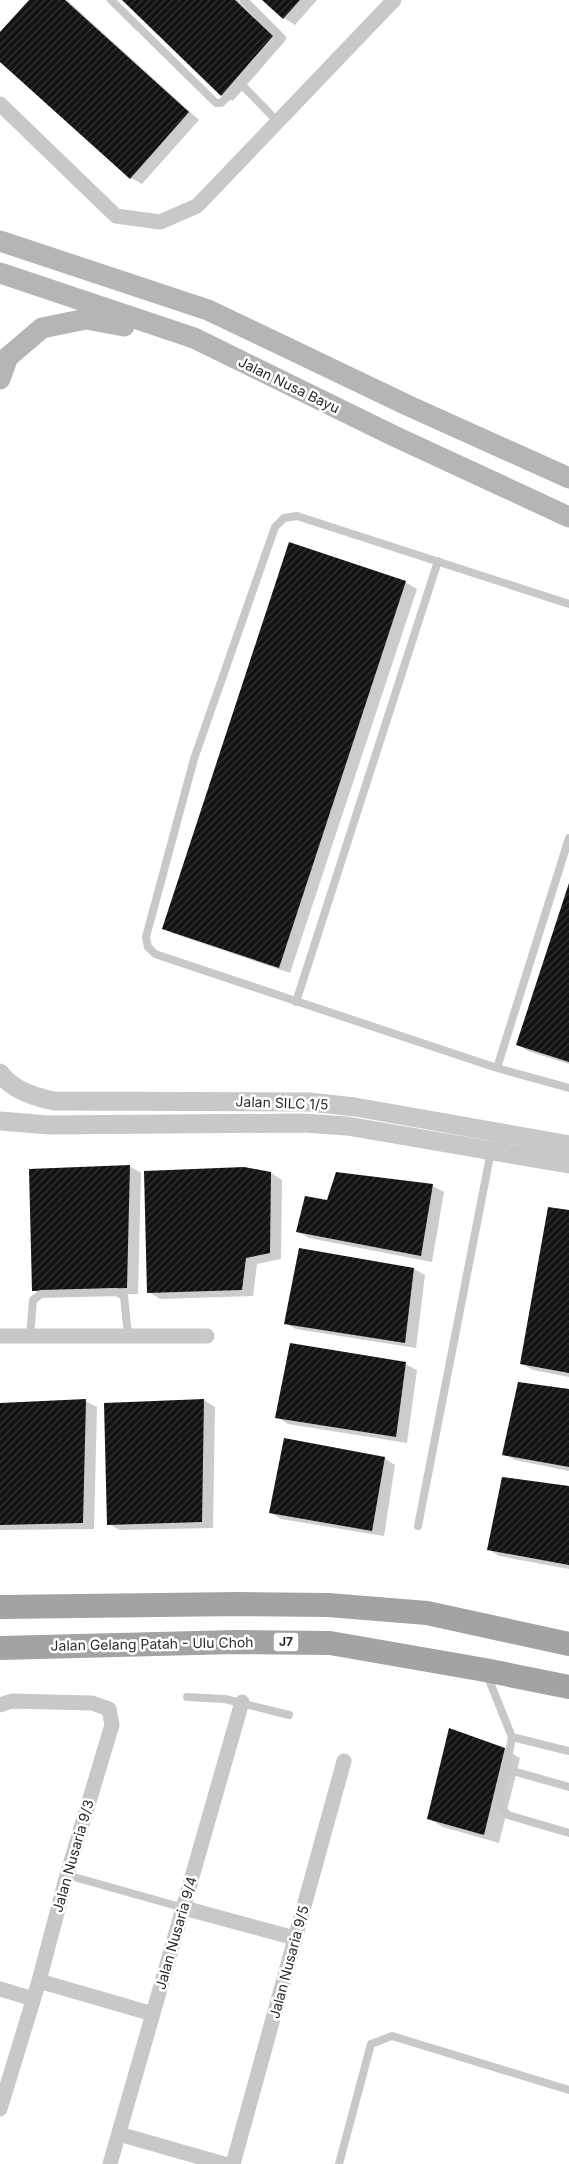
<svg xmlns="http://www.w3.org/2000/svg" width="569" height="2164" font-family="Inter,sans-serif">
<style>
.shadow{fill:#0003}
.building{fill:url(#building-hatch)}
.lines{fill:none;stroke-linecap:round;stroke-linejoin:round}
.service{stroke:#c8c8c8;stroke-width:8}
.minor{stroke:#c8c8c8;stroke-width:15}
.tertiary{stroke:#c8c8c8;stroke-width:19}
.secondary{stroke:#b5b5b5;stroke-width:21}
.primary{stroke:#a3a3a3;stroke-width:24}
.labels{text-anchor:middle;stroke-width:5;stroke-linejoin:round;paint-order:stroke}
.shield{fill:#fff;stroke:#6b6b6b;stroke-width:1}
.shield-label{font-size:12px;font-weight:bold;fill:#2b2b2b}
.street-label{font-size:14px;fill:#2b2b2b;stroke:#fff}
</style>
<defs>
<pattern id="building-hatch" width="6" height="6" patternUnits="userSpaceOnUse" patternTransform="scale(1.25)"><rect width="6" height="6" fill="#121212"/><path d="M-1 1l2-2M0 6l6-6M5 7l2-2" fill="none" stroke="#353535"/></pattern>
</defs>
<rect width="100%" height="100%" fill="#fff"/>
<path class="shadow" d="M31,0H67L199,120L142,184L131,178L0,60V34Z
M124,0H238L283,43L233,101L222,95Z
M264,0H317L295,25L284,18Z
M405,582L417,589L290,973L175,934L163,928Z
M569,886V1064L528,1051L517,1044Z
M129,1166L141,1173L138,1294L45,1297L34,1290Z
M271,1173L282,1180L281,1259L257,1264L253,1296L160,1299L149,1292Z
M337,1173L433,1186L444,1192L432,1262L309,1238L298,1231L327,1202Z
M569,1212V1377L533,1370L522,1364Z
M414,1269L425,1275L416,1348L296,1329L285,1323Z
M405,1364L417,1370L407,1443L288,1424L277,1417Z
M569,1390V1471L515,1460L504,1454Z
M204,1400L215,1407L213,1528L120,1530L109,1524L106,1404Z
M85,1401L97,1407L94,1529L0,1530V1404Z
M384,1458L395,1465L384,1536L281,1519L270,1512Z
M569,1487V1569L499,1556L488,1549Z
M450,1730L505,1749L520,1758L499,1843L443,1827L428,1818Z"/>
<path class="building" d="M29,0H65L189,112L130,179L0,62V32Z
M122,0H235L273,36L221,96Z
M262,0H300L283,19Z
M289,542L406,581L279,968L162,929Z
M569,883V1062L516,1045Z
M130,1165L127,1288L32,1291L29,1169Z
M244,1167L271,1172L270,1253L246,1258L242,1290L147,1293L144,1171Z
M336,1172L433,1184L421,1256L296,1232L305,1196L327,1200Z
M548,1207L569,1210V1373L520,1364Z
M299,1248L414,1268L405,1343L284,1324Z
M290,1343L406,1362L396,1437L275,1418Z
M518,1382L569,1389V1467L502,1455Z
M86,1399L83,1523L0,1525V1403Z
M204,1399L202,1522L107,1525L104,1403Z
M284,1438L385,1457L372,1531L269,1513Z
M502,1477L569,1486V1565L487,1550Z
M449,1728L505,1748L484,1835L427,1819Z"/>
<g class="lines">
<path class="service" d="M111,0L216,103H221L241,84
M244,0L282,38L241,84L278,122
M569,604L297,516L284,518L275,527L194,759L146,937L148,947L155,954L497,1068L569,1088
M296,1002L438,561
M497,1068L569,838
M30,1336L33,1300L41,1294L116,1292L124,1296L128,1336
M418,1526L491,1151
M487,1675L512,1737L506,1769L500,1789L499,1805L508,1815L569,1833
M187,1697L225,1699L289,1715
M512,1737L569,1751
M506,1769L569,1787
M67,1875L184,1908
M339,2164L371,2044L392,2036L569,2090"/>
<path class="minor" d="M0,104L116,216L160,222L197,206L394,0
M0,1336H207
M0,1705L12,1701L92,1703L109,1709L112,1725L67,1875L39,1981L0,2109
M184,1908L295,1938
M39,1981L153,2014
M0,1989L33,1999
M119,2134L224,2164
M110,2164L242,1702
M233,2164L344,1761"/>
<path class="tertiary" d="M0,1073C12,1090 34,1097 54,1101L309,1102L355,1107L569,1145
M0,1121L49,1125L303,1123L347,1126L569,1164"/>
<path class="secondary" d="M0,241L208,310L409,406L569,478
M0,273L194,338L394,436L569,517
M0,379L8,357L42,328L86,319L124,326"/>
<path class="primary" d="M0,1607L239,1604L328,1605L427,1613L569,1644
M0,1648L236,1642L330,1643L485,1670L569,1687"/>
</g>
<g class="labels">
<rect class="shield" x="273.5" y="1632.5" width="25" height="19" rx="4"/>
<g class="shield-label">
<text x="286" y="1646">J7</text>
</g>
<g class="street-label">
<text transform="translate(289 385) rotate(26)" y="5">Jalan Nusa Bayu</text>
<text transform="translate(282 1103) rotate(2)" y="5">Jalan SILC 1/5</text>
<text transform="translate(152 1644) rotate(-1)" y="5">Jalan Gelang Patah - Ulu Choh</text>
<text transform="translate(73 1856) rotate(-74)" y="5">Jalan Nusaria 9/3</text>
<text transform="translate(176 1933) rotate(-74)" y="5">Jalan Nusaria 9/4</text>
<text transform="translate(289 1962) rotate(-75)" y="5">Jalan Nusaria 9/5</text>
</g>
</g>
</svg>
